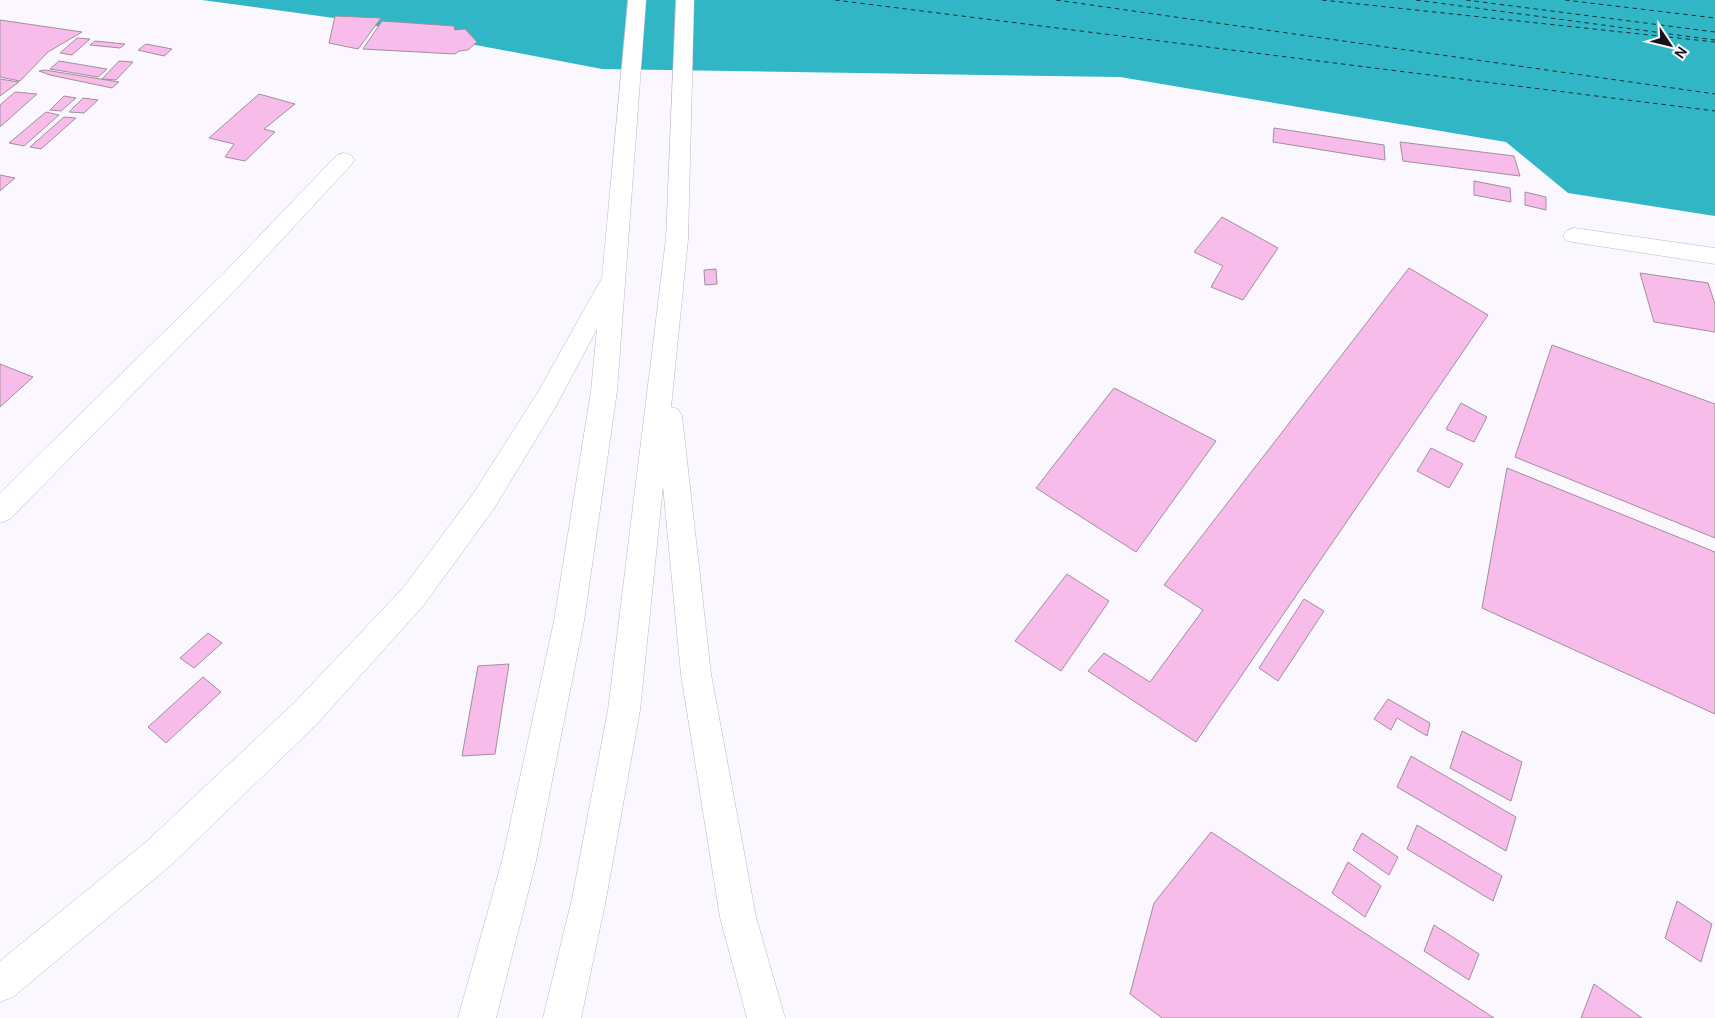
<svg xmlns="http://www.w3.org/2000/svg" width="1715" height="1018" font-family="Manrope,sans-serif">
<style>
.water{fill:#30b6c5}
.lines{fill:none;stroke-linecap:round;stroke-linejoin:round}
.ferry{stroke:#182d30;stroke-width:1;stroke-dasharray:4.5 4;stroke-linecap:butt}
.building{fill:#f8bcea;stroke:#a08f9b}
.minor-casing{stroke:#bcb6c8;stroke-width:1}
.major-casing{stroke:#bcb6c8;stroke-width:1}
.minor{fill:#fff;fill-rule:evenodd}
.major{fill:#fff;fill-rule:evenodd}
</style>
<rect width="100%" height="100%" fill="#faf7ff"/>
<path class="water" d="M202,0H1715V216L1568,193L1506,142L1120,77L602,69L334,18Z"/>
<g class="lines">
<path class="ferry" d="M835,0L1715,111
M1056,0L1715,94
M1322,0L1715,42
M1416,0L1715,40
M1466,0L1715,32
M1565,0L1715,18"/>
</g>
<path class="building" d="M335,16L381,18L358,49L329,43Z
M0,20L82,32L48,52L20,81L0,77Z
M382,21L454,26L455,30L465,29L477,42L468,50L459,51L455,54L363,49Z
M77,38L90,39L72,55L60,53Z
M95,41L125,44L120,48L90,45Z
M146,44L172,49L164,56L138,50Z
M59,61L107,69L98,77L50,69Z
M119,61L133,62L116,80L102,79Z
M45,70L119,82L112,88L50,75L39,71Z
M0,79L19,82L0,96Z
M15,92L37,94L0,127V105Z
M259,94L295,104L264,129L275,132L245,161L225,157L234,144L209,138Z
M64,96L76,98L61,111L50,110Z
M83,98L98,100L84,113L69,112Z
M46,112L59,115L24,146L9,143Z
M64,117L76,118L41,149L30,147Z
M1274,128L1384,145L1385,160L1273,142Z
M1400,142L1514,156L1520,176L1403,161Z
M0,175L15,178L0,191Z
M1474,181L1510,188L1511,202L1474,195Z
M1525,192L1546,197V210L1525,205Z
M1222,217L1278,248L1243,300L1211,287L1223,266L1194,252Z
M1409,268L1488,315L1196,742L1088,671L1104,653L1150,682L1203,610L1164,585Z
M716,269L717,284L705,285L704,270Z
M1640,273L1708,283L1715,304V332L1654,322Z
M1552,345L1715,404V538L1515,457Z
M0,364L33,377L0,407Z
M1114,388L1216,441L1136,552L1036,488Z
M1461,403L1487,417L1474,442L1446,429Z
M1431,448L1463,464L1449,488L1417,471Z
M1507,468L1715,552V714L1482,608Z
M1067,574L1109,601L1061,671L1015,641Z
M1304,599L1324,611L1278,681L1259,668Z
M208,633L222,643L194,668L180,658Z
M509,664L495,754L462,756L478,666Z
M203,677L221,692L166,743L148,727Z
M1388,699L1430,723L1427,736L1397,718L1391,730L1374,719Z
M1462,731L1522,762L1511,801L1450,768Z
M1411,756L1516,817L1506,851L1397,787Z
M1417,825L1502,876L1493,901L1407,849Z
M1211,832L1494,1018H1162L1130,994L1154,903Z
M1362,833L1398,857L1389,875L1353,850Z
M1348,862L1381,886L1365,917L1332,893Z
M1677,901L1712,924L1701,962L1665,938Z
M1434,925L1479,954L1469,980L1424,951Z
M1594,984L1642,1018H1581Z"/>
<g class="lines">
<defs>
<path id="minor" d="M344,153L351,155L354,160L351,165L240,285L10,519L0,523V493L224,273L337,155Z
M1574,228L1715,248V264L1566,241L1563,236L1566,231Z"/>
<path id="major" d="M628,0H646L617,391L584,621L536,861L496,1018H458L502,861L554,621L591,391L597,329L556,406L493,510L423,606L316,725L170,866L13,997L0,1002V961L146,842L294,703L403,588L473,494L538,392L602,278Z
M676,0H694L688,239L671,407L678,409L682,416L711,674L756,917L785,1018H747L720,917L681,674L663,486L640,710L606,899L581,1018H543L572,899L608,710L666,239Z"/>
</defs>
<use href="#minor" class="minor-casing"/>
<use href="#major" class="major-casing"/>
<use href="#minor" class="minor"/>
<use href="#major" class="major"/>
</g>
<g transform="translate(1670 45) rotate(125)" stroke="#faf7ff" stroke-width="4" paint-order="stroke">
<path d="M0-4L9 19L0 12L-9 19Z" fill="#141218"/>
<text y="-8" font-size="14" font-weight="bold" text-anchor="middle" fill="#141218">N</text>
</g>
</svg>
